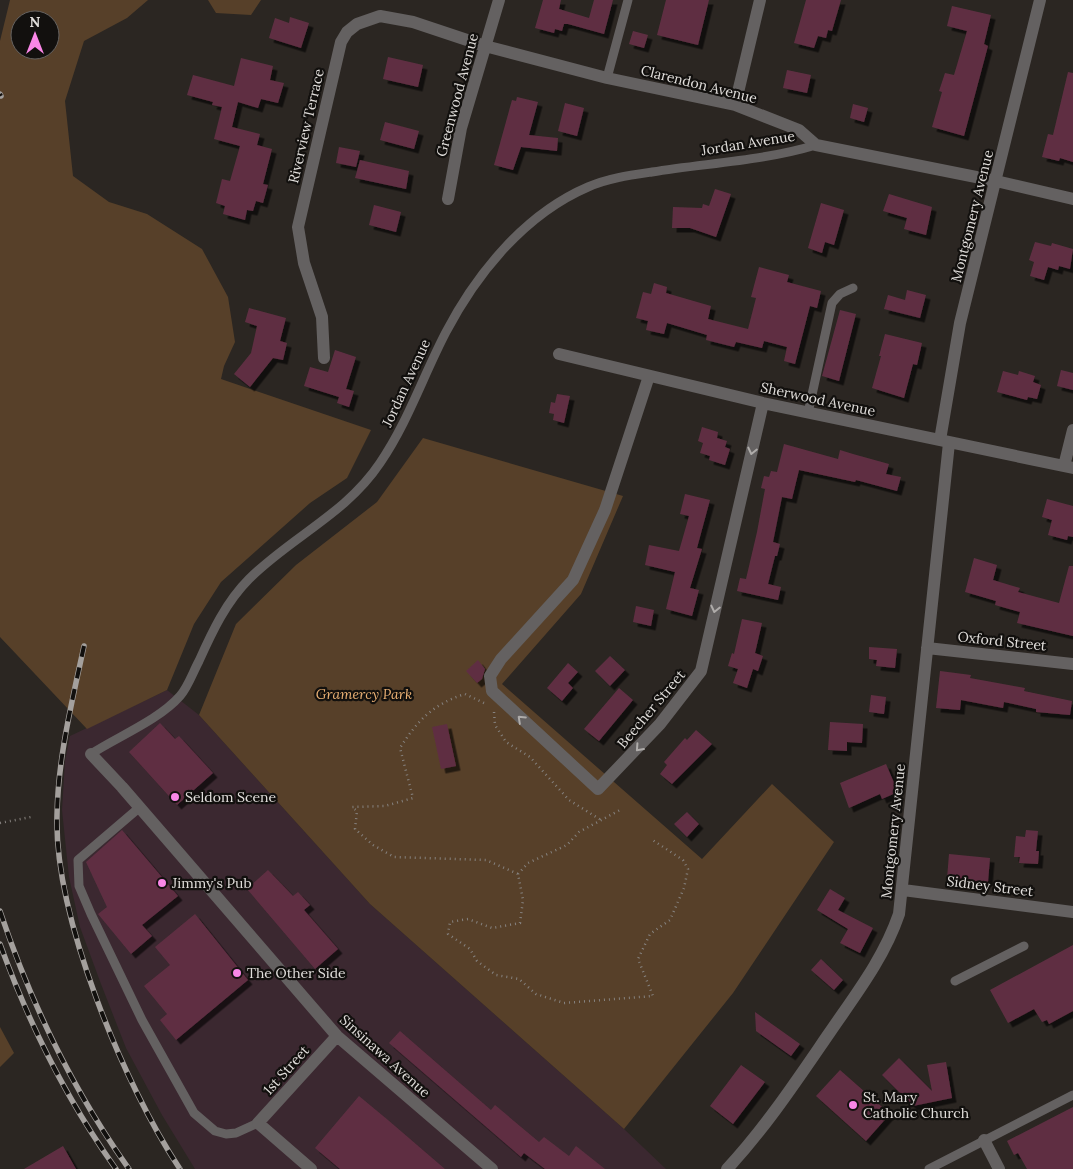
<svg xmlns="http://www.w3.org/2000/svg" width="1073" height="1169" font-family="Lora,serif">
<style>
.commercial{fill:#3b2830}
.green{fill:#574029;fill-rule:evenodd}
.building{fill:#5f2f42;filter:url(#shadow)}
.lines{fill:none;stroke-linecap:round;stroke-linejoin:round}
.path{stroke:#86827f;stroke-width:2.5;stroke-dasharray:1 4;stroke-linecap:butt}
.lane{stroke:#646161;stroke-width:9}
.street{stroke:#646161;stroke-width:12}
.rail-casing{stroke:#a4a09d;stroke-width:5.5}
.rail{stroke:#12100e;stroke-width:4;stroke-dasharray:11;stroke-linecap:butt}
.oneway{stroke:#afacaa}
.poi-dot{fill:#fa87e7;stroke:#12100e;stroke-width:2}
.labels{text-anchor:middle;stroke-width:4.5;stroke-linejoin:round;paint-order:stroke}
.street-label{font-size:14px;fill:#e1dedb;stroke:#12100e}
.park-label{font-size:14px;font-style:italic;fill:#ebb174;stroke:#12100e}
.poi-label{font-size:14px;fill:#e1dedb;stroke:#12100e;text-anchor:start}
</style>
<defs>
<filter id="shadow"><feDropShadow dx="4.5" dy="4.5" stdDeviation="0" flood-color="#0009"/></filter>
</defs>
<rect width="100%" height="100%" fill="#2b2622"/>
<path class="commercial" d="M167,690L199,715L370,904L624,1129L666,1169H195L162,1115L126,1048L101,984L80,927L69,877L62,810L65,761L70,736Z"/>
<path class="green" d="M10,0H148L127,18L84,41L65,101L73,176L109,202L147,214L202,249L228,297L235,342L224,366L221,379L371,430L347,478L310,503L221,582L194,624L167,690L87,729L0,637V41ZM20,20H50V50H20Z
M208,0H261L251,15L216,13Z
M423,438L623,496L581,594L502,684L702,859L772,784L834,842L733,993L624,1129L370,904L199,715L236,624L296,565L377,502Z
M0,1027L14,1053L0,1067Z"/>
<path class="building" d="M543,0H561L559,9L589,18L594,0H613L604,34L568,24H564L562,31L555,29L554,33L535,28Z
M666,0H709L698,45L657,35Z
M806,0H841L832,31L828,30L826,38L818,36L814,48L794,43Z
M952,6L991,15L984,44L988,46L964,136L932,127L942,92L939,91L945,73L954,75L967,31L947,26Z
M290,17L309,23L301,48L269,38L275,18L289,23Z
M633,31L648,35L644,48L629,44Z
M388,57L423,65L418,87L383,79Z
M241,58L273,66L270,80L284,83L278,103L261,99L258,108L238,102L232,127L260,134L257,145L272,149L263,184L268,185L263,203L256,201L253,211L247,210L245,220L223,214L225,206L216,203L222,179L230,181L240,146L214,139L222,107L212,105L213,102L187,95L193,75L234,86Z
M787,70L811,75L807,93L783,88Z
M1068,72L1073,73V162L1060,158L1059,161L1042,157L1048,134L1053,135Z
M517,97L538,102L529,135L558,138L557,151L521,147L513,170L494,165L512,100L516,101Z
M565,103L584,108L577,136L558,131Z
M853,104L868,108L864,122L850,118Z
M385,122L419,131L414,149L380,140Z
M339,147L360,151L356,167L336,163Z
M360,160L409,171L406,189L355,178Z
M715,189L731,194L716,237L690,228H672L673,207L702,208L703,204L709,206Z
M889,194L932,207L926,235L904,229L907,218L883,211Z
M821,203L844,210L834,245L825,242L822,253L808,248Z
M374,205L401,212L396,232L369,225Z
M1035,242L1051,246L1052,243L1073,249L1070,269L1059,266L1058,270L1048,267L1044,280L1030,276L1034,262L1029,260Z
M759,267L789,275L787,282L821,291L817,308L810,306L795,364L784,361L787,347L764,341L762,348L736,342L734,347L706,340L707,335L667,323L664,334L646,330L648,321L636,318L643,292L651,294L654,283L667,287L666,293L711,306L708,319L748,329L756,298L751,297Z
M907,290L926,295L920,318L884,309L888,295L905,300Z
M249,308L286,318L280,341L287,343L283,360L273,358L250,387L234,374L251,353L257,326L245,322Z
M840,310L856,314L839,381L822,376Z
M885,334L922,343L917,365L913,364L904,398L872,388L881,356H879Z
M335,350L356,357L346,389L354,391L349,407L337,403L339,397L304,386L310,367L328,372Z
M1061,370L1073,373V390L1057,386Z
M1003,371L1018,375L1019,371L1035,376L1033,382L1041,385L1037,399L1028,397L1027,400L997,392Z
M557,394L570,396L564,423L553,420L554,414L549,413L551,402L555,403Z
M702,427L718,432L717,438L727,441L725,447L730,449L725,465L709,460L710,456L700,453L703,443L698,441Z
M784,444L838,459L840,450L853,454L889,464L886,474L901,477L897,491L856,480L855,482L799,470L792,499L782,497L773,542L780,544L777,556H775L768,584L781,587L778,600L737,591L740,578L746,579L757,532L765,489L761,488L764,476L769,477L771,471L777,472Z
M685,494L710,500L697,548L702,549L690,588L699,590L692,616L666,609L675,572L645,565L649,545L679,551L689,516L680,514Z
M1047,499L1073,506V537L1068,536L1067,540L1048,535L1052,520L1042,517Z
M974,558L997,565L993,580L1020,588L1018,592L1059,603L1069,566H1073V636L1017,623L1020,612L995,605L996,601L965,592Z
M636,606L654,610L651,626L633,622Z
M742,619L762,623L755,653L763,656L758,671L753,669L747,688L733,683L738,669L728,666L732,653L734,654Z
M869,647L897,649L895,668L876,666L877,660L869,659Z
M610,656L625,670L610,686L595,671Z
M478,660L485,669L482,679L477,683L466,671Z
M568,663L578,672L568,683L573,688L562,701L547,688Z
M940,671L971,675L970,678L1025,688L1024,691L1072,701L1070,715L1036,712V709L1004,702L1003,708L961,700L960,710L936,708Z
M619,688L633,700L599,741L584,729Z
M871,695L886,697L884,714L869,712Z
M830,722L863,724L862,743L847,742V751L828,750Z
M160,723L175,739L179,736L213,773L177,805L129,752Z
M447,724L456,766L441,769L432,727Z
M696,730L712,744L672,784L660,774L667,765L664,762L685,738L687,740Z
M886,764L898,792L882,799L880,794L849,808L840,783Z
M687,812L699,824L687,837L674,824Z
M122,830L178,896L142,925L152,936L131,954L98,914L107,907L86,862Z
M1026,830L1038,831L1036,851H1039L1038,864L1019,863L1020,857H1014L1016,836L1025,837Z
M949,854L990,858L988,882L947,879Z
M268,870L293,896L298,892L310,905L304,910L338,949L315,969L247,889Z
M830,889L845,898L838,910L873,928L860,953L840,943L848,929L817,910Z
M195,914L248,980L176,1040L160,1020L167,1014L144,986L170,965L155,947Z
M1073,945V1011L1049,1024L1047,1020L1042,1022L1034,1009L1008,1023L990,990Z
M821,959L843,980L834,990L811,970Z
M755,1012L800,1044L791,1056L756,1031Z
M400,1031L491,1110L495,1105L539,1142L544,1137L569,1156L576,1146L605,1169H545L524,1153L521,1157L389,1043Z
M899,1058L932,1091L927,1065L946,1062L952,1098L913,1106L882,1075Z
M741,1065L765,1082L733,1124L710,1106Z
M840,1070L890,1114L866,1141L816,1096Z
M359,1096L388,1120L445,1169H340L315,1148Z
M1073,1107V1169H1027L1018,1153L1014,1155L1007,1141Z
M63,1146L76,1169H24Z"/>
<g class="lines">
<path class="path" d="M484,703L465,694C433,704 417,721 400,748L413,798L385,806L352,807L357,811L355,829L373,845L394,857L486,860L518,874L523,900L520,923L492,928L468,919L450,922L448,934L470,949L477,961L496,975L519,979L536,994L564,1003L653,996L638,959L650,934L670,920L684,888L688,869L683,860L651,839
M494,712L495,725L506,742L530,757L569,800L601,820
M0,823L31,817
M518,874L528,863L567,845L579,832L620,810"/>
<path class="lane" d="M607,78L628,0
M808,413L832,303L840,294L853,288
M91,754C117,737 159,720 180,696C188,687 193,672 199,661C212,632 226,602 249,579C291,537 346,514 380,463C408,422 423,376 446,332C477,273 525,214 588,187C608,178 631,175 652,172C707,163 763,161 816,145
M140,807L78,860L79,886L91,914L142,1020L194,1113L215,1131L226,1134L236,1133L258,1123
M955,981L1024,946
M929,1169L1073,1095"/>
<path class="street" d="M735,105L760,0
M448,199L461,128L499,0
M559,354L763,403L1073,468
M324,358L322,317L304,263L298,227L341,42L347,32L357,24L380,16L413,22L485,46L607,78L735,105L799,130L816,145L996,181L1073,199
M649,376L605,510L573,580L501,659L490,676L492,691L598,789L660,724L701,671L763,403
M940,440L960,323L1040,0
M1064,466L1073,430
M927,648L1073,664
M91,754L122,787L337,1036L492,1169
M903,890L1073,912
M984,1140L999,1169
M311,1169L258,1123L337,1036
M727,1169C766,1127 797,1080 830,1032C856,994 884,958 899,914L949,443"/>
<defs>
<path id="rail" d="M0,94L1,96
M84,646C72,702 58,757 57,815C54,916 124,1085 180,1169
M0,911C31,1004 72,1089 129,1169
M0,944C29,1024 66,1099 116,1169"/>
</defs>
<use href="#rail" class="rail-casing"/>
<use href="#rail" class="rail"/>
</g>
<defs><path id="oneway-chevron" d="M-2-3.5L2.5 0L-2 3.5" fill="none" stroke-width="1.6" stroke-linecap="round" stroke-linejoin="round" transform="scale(1.25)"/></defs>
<g class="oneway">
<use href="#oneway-chevron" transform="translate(752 451) rotate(103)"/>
<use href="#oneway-chevron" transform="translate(715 609) rotate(103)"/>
<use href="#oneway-chevron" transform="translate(521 719) rotate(-137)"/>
<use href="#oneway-chevron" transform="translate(639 748) rotate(132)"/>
</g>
<g class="poi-dot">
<circle cx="175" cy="797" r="5"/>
<circle cx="162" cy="883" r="5"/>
<circle cx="237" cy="973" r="5"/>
<circle cx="853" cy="1105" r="5"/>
</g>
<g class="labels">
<g class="street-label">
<text transform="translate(699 84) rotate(14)" y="5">Clarendon Avenue</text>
<text transform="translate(457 95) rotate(-75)" y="5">Greenwood Avenue</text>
<text transform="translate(306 126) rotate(-77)" y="5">Riverview Terrace</text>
<text transform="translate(748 143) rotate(-9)" y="5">Jordan Avenue</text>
<text transform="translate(972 216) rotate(-76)" y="5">Montgomery Avenue</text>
<text transform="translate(406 383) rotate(-65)" y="5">Jordan Avenue</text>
<text transform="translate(818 399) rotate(12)" y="5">Sherwood Avenue</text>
<text transform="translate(1002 641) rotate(6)" y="5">Oxford Street</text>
<text transform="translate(651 709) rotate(-50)" y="5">Beecher Street</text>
<text transform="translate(893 831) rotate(-84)" y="5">Montgomery Avenue</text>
<text transform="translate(990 886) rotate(7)" y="5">Sidney Street</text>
<text transform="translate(385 1056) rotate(42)" y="5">Sinsinawa Avenue</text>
<text transform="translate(286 1070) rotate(-48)" y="5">1st Street</text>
</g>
<g class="park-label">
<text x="364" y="699">Gramercy Park</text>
</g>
<g class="poi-label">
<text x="185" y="802">Seldom Scene</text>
<text x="172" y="888">Jimmy's Pub</text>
<text x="247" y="978">The Other Side</text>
<text x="863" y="1102">St. Mary<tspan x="863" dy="16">Catholic Church</tspan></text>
</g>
</g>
<g transform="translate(35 35)"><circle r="24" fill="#12100e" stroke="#656260"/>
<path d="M0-4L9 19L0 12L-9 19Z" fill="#fa87e7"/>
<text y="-8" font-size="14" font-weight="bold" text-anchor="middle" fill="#e1dedb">N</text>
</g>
</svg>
